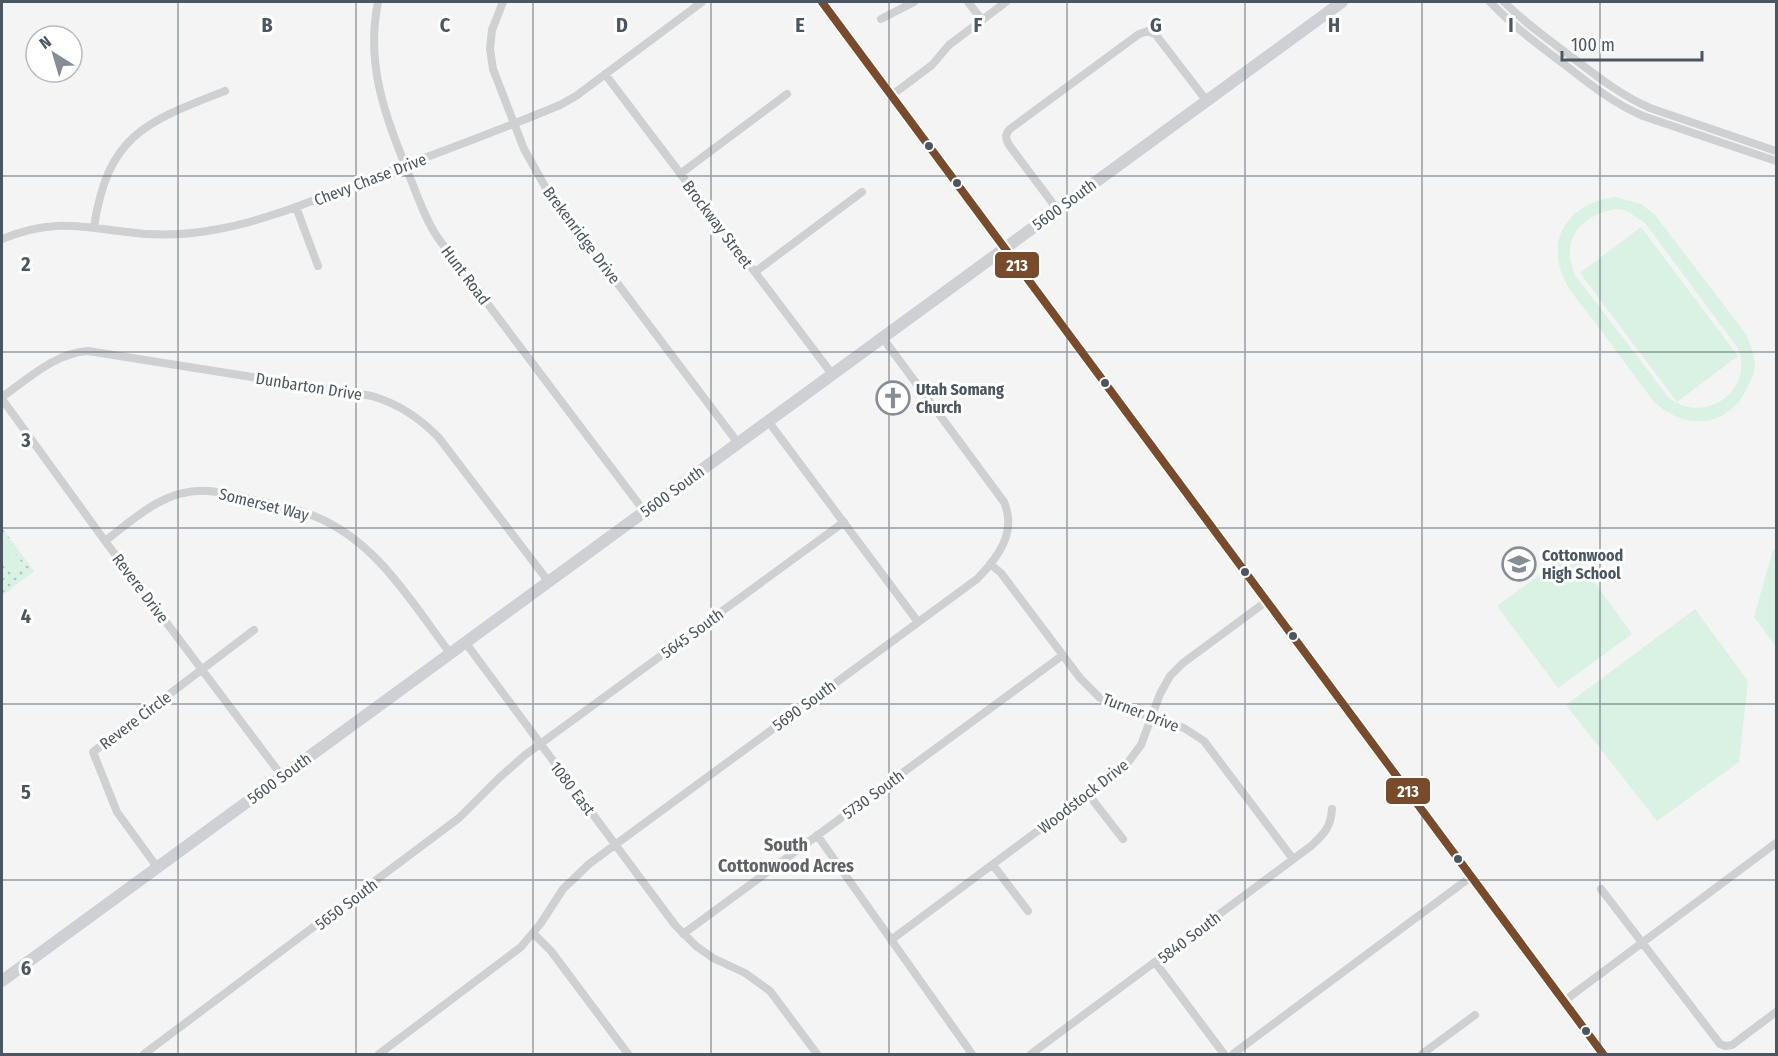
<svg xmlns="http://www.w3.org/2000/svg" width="1778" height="1056" font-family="'Fira Sans Condensed',sans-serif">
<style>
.park{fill:url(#park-dots)}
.garden{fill:#d9f2e3;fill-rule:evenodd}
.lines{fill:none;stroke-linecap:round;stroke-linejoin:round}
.minor{stroke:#ced0d2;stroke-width:8}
.secondary{stroke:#ced0d4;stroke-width:12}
.bus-1-casing{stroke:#fff;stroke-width:12}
.bus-1{stroke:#7a4b2a;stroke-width:8}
.grid{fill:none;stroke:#4a5661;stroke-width:1.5;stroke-opacity:0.55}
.bus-dot{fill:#4a5661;stroke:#fff;stroke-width:2}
.labels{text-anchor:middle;stroke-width:6;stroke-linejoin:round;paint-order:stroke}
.street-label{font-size:16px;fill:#4a5661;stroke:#fff}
.poi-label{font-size:16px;font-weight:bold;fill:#4a5661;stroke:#fff;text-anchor:start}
.neighbourhood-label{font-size:18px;font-weight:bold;fill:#5f6368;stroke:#fff}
.grid-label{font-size:20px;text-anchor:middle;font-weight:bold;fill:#4a5661;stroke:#fff;stroke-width:6;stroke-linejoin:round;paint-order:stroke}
.line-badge{stroke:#fff;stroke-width:2}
.badge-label{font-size:16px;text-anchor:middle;font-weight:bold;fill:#fff}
</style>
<defs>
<pattern id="park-dots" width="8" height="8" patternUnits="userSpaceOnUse" patternTransform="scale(1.5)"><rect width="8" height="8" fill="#d9f2e3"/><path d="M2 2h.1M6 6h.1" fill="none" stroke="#b2c7bb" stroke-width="1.8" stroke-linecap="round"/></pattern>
</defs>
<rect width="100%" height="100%" fill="#f4f4f4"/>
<path class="park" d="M2,528L34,571L2,596Z"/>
<path class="garden" d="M1615,197L1641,204L1655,215L1746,334C1750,345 1757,359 1754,371C1754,375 1751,380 1749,384C1731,427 1688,433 1654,402C1634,375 1614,348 1593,320C1583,306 1568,291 1562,274C1546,232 1575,202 1615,197ZM1618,209L1627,211L1645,223L1737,347C1739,351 1741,356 1741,360C1745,399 1700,422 1669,398L1575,275C1573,268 1569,260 1570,252C1570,227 1594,211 1618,209Z
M1641,227L1738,356L1677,402L1580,273Z
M5,540L25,567L13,576L2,561V542Z
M1776,548V647L1754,617L1773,550Z
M1572,551L1632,634L1558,688L1497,606Z
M1695,609L1748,681L1739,762L1657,821L1566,705Z"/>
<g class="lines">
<path class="minor" d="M378,2C365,66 386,117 409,175C418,197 425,219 438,238L644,511
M503,2L492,30L490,49L493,69L524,149L547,190L738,443
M968,2L982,20
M1490,2C1514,27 1541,47 1569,68C1592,86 1615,104 1643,116L1776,161
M1504,2C1524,22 1546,38 1569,55C1594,74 1620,95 1650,108L1776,151
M881,19L914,2
M605,74L832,374
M892,95L932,65L949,45L1006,2
M680,174L787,94
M296,207L318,266
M1057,209L1009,145C1005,138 1005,134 1010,129L1139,34L1148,31L1156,35L1206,100
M94,227C108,135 145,122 225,91
M2,239C51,219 76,226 127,232C155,236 185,235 213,230C268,221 321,197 373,177C435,154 498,131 560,105L576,96L702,2
M755,272L862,192
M2,397C28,379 55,353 88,351L372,396C399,404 420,418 439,438L548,581
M2,399L105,541L282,776
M768,421L918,622
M105,541C136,517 166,488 208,491C226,492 244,498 262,502C279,506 298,509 314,516C377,541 411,602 450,653
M990,564L1001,573L1080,678L1100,698L1119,707L1184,728L1204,741L1293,859
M465,642L675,925L696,946L713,958L745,973L770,991L817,1054
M1088,794L1123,839
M817,835L972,1054
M993,865L1028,911
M157,867L117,812L93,752L254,630
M1601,889L1720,1044L1725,1046L1732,1045L1776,1012
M533,933L551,951L628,1054
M683,934L1063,655
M891,940L1126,765L1141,745L1160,694L1170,676L1183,663L1267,601
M1155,962L1224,1054
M1564,1001L1776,843
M144,1054L459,818L499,778L525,755L844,522
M379,1054L521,947L541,923L563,889L589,864L977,579C998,558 1017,532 1004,502L882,337
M1031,1054L1311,846C1324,834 1331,827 1332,809
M1233,1054L1472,876
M1422,1054L1475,1015"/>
<path class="secondary" d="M822,2L1603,1054
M2,981L1342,2"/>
<defs>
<path id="bus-1" d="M822,2L1603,1054"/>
</defs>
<use href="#bus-1" class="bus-1-casing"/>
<use href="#bus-1" class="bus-1"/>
</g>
<path class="grid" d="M178,2V1054M356,2V1054M533,2V1054M711,2V1054M889,2V1054M1067,2V1054M1245,2V1054M1422,2V1054M1600,2V1054M2,176H1776M2,352H1776M2,528H1776M2,704H1776M2,880H1776"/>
<defs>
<symbol id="church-ring" viewBox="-11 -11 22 22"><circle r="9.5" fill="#fff" stroke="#868d94" stroke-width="1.5"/><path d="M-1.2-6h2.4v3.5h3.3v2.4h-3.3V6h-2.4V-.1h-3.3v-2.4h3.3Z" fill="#868d94"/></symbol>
<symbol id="school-ring" viewBox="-11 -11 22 22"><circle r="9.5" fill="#fff" stroke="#868d94" stroke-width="1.5"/><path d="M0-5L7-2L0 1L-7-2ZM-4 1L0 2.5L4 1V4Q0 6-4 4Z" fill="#868d94"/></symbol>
</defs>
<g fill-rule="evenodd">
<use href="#church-ring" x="874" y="379" width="38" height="38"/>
<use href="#school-ring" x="1500" y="545" width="38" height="38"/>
</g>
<g class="bus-dot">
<circle cx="929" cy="146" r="5"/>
<circle cx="957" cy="183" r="5"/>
<circle cx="1105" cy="383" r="5"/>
<circle cx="1245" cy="572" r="5"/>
<circle cx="1293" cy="636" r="5"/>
<circle cx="1458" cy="859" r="5"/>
<circle cx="1586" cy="1031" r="5"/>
</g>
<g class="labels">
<g class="street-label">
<text transform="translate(370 179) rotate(-21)" y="6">Chevy Chase Drive</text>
<text transform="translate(1064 204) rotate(-36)" y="6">5600 South</text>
<text transform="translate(718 224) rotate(53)" y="6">Brockway Street</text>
<text transform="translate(582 235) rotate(53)" y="6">Brekenridge Drive</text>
<text transform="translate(466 275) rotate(53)" y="6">Hunt Road</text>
<text transform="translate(309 386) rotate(9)" y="6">Dunbarton Drive</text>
<text transform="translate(672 491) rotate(-36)" y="6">5600 South</text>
<text transform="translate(264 504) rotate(14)" y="6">Somerset Way</text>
<text transform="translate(141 588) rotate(53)" y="6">Revere Drive</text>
<text transform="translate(692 633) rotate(-36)" y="6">5645 South</text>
<text transform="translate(804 705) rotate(-36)" y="6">5690 South</text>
<text transform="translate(1141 712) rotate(21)" y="6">Turner Drive</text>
<text transform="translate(135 720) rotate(-37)" y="6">Revere Circle</text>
<text transform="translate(279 778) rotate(-36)" y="6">5600 South</text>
<text transform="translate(573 788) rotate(53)" y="6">1080 East</text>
<text transform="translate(873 794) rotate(-36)" y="6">5730 South</text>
<text transform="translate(1083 796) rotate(-38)" y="6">Woodstock Drive</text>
<text transform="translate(346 904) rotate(-37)" y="6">5650 South</text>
<text transform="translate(1189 937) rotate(-37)" y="6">5840 South</text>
</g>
<g class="poi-label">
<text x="916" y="395">Utah Somang<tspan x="916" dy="18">Church</tspan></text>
<text x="1542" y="561">Cottonwood<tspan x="1542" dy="18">High School</tspan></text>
</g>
<g class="neighbourhood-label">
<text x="786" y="851">South<tspan x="786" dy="21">Cottonwood Acres</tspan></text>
</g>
</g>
<g class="grid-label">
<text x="267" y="32">B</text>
<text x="445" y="32">C</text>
<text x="622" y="32">D</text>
<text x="800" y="32">E</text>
<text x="978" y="32">F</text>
<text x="1156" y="32">G</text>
<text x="1334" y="32">H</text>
<text x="1511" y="32">I</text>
<text x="26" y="271">2</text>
<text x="26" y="447">3</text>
<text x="26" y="623">4</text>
<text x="26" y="799">5</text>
<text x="26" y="975">6</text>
</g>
<g class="line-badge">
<rect x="994" y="251" width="46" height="28" rx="6" fill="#7a4b2a"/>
<rect x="1385" y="777" width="46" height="28" rx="6" fill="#7a4b2a"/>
</g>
<g class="badge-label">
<text x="1017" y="271">213</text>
<text x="1408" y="797">213</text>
</g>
<rect width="1778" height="1056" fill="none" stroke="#4a5661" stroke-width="6"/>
<g transform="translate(54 54) rotate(323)"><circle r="28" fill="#ffffff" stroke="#b7bbc0" stroke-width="1.5"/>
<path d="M0-4.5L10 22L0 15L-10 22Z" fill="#868d94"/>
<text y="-9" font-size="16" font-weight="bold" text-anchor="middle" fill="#4a5661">N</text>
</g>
<path d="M1562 51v9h140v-9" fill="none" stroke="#4a5661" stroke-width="3"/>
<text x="1571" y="51" font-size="18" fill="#4a5661" stroke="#ffffff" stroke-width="4.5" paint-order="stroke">100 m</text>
</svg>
